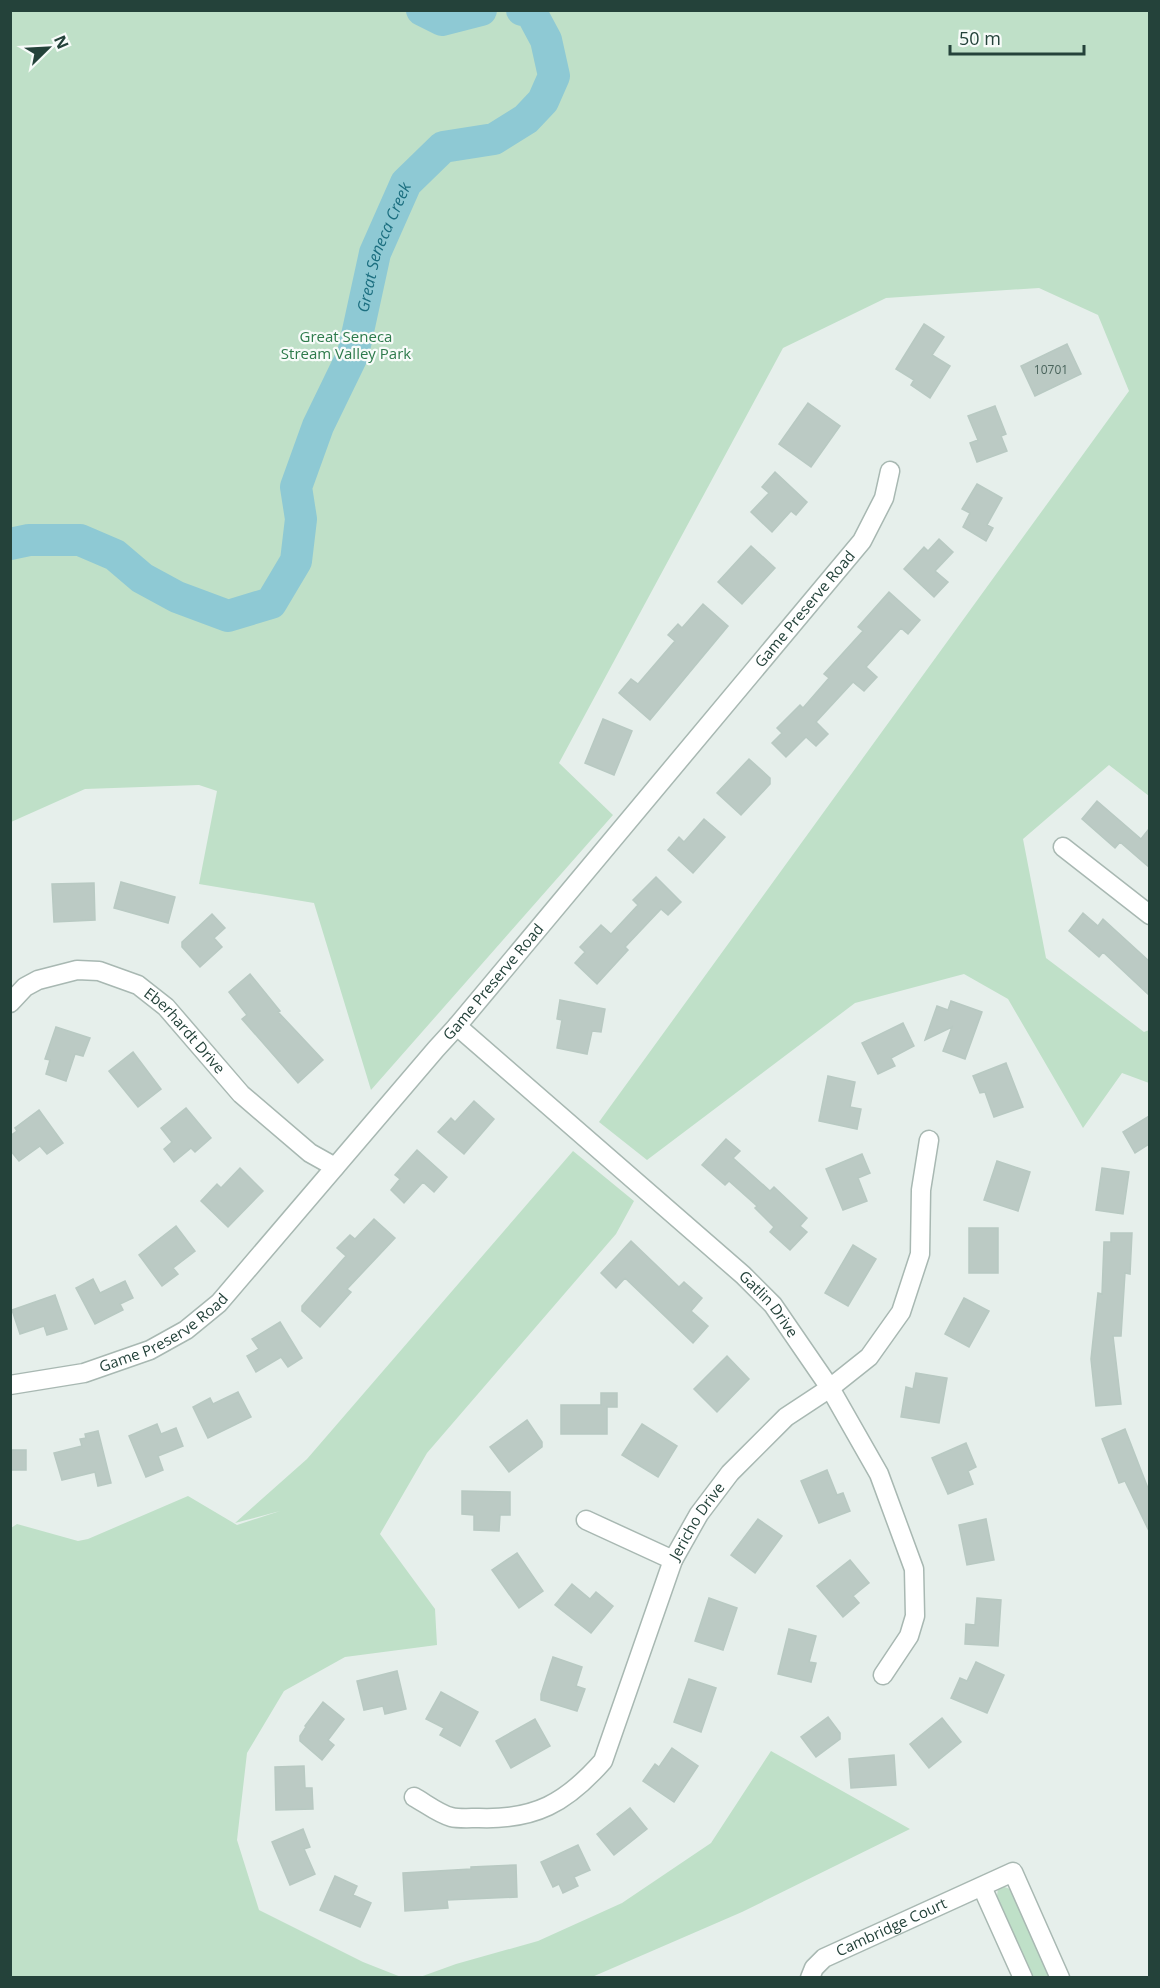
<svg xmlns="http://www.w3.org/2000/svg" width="1160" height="1988" font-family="'Open Sans',sans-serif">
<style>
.green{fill:#bfe0c8}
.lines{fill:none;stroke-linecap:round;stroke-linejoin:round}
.river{stroke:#8ec9d4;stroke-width:32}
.building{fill:#bbcac4;stroke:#b8c9c2;stroke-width:1.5}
.street-casing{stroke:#a8b8b2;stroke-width:21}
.street{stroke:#fff;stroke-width:18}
.labels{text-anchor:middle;stroke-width:4.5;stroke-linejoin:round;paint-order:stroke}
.number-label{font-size:12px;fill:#4a645c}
.park-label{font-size:15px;fill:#2d7a4b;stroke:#f7fbf9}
.street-label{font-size:15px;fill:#24423a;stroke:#f7fbf9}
.water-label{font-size:16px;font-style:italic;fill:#1c6f80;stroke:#f7fbf9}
</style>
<rect width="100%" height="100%" fill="#e6efeb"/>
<path class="green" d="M10,11H1149V796L1109,765L1023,839L1046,958L1144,1032L1149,1030V1083L1122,1073L1083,1128L1008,999L964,974L855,1003L647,1160L599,1122L1129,391L1098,315L1039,288L886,298L783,348L559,763L613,815L371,1090L314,903L199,884L217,791L199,785L85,789L11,822Z
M573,1151L634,1201L616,1234L427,1453L380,1534L435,1609L437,1645L345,1657L284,1691L247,1753L237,1840L259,1910L363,1962L401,1977H11V1528L17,1524L78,1541L88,1539L188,1496L237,1525L280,1511L235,1523L307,1459Z
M771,1751L910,1829L742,1912L592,1977H420L456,1964L538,1941L622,1903L711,1843Z
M1002,1886L1010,1889L1050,1977H1033L997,1896L998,1888Z"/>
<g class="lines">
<g class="river">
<path d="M422,10L442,20L481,10"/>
<path id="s1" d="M10,544L29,540H80L115,555L142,578L177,597L228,616L271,603L296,561L301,519L296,487L318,426L353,354L375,253L406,183L443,147L494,139L526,119L543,101L554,76L546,40L531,12L522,10"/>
</g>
</g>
<path class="building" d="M924,324L944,337L932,355L950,366L930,398L911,385L914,380L896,369Z
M1067,344L1081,374L1035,396L1021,366Z
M808,403L840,426L811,467L779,444Z
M995,406L1006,434L1001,436L1007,451L977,462L970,443L978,440L968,416Z
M775,472L807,502L796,515L791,511L772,532L751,512L769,493L762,487Z
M977,484L1002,498L987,525L993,528L986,541L963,527L970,513L962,509Z
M939,539L953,552L935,571L948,582L934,597L904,569L924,547L928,551Z
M751,546L775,568L742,604L718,582Z
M889,592L920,620L908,634L901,628L866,667L877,677L864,691L853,682L816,722L828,734L816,746L806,737L786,757L772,743L782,733L777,728L800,705L803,708L829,678L824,674L863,631L858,627Z
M703,604L728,626L650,720L619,693L631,679L638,684L675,641L668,635L678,624L682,628Z
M603,719L632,731L614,775L585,763Z
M749,759L770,778V784L741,815L717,793Z
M1097,801L1141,839L1149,829V867L1120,842L1115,848L1082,819Z
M704,819L725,837L693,873L668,850L679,837L684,842Z
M656,877L681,902L668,915L661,909L625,947L628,950L597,984L575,963L585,952L580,947L601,925L611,934L638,905L633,900Z
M121,882L175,897L168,923L114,908Z
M94,883L95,920L54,922L52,884Z
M1083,913L1098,926L1103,919L1149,961V995L1103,952L1099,957L1069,931Z
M212,914L225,928L214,938L222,947L200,967L182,947V942Z
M250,974L280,1011L278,1012L323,1060L298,1083L242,1019L247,1015L229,992Z
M560,1000L605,1009L601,1032L592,1031L587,1054L557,1048L562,1020L557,1019Z
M951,1001L982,1012L965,1059L943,1051L952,1027L925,1040L937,1006L948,1010Z
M903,1023L914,1046L891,1058L895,1066L878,1074L862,1043Z
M56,1027L90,1038L83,1056L75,1054L66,1081L46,1074L50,1060L45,1059Z
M133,1052L161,1089L138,1107L109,1071Z
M1006,1063L1023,1107L994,1117L985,1092L980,1093L973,1076Z
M828,1076L855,1082L850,1107L861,1109L857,1129L819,1121Z
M474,1101L494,1119L464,1154L438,1132L451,1118L455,1122Z
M186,1108L211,1138L195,1152L191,1148L174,1162L164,1149L172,1142L161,1128Z
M39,1110L63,1143L47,1154L40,1146L19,1161L10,1150V1136L17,1131L15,1128Z
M1149,1116V1144L1135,1153L1123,1132Z
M726,1139L740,1151L733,1158L770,1191L774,1187L807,1218L800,1226L807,1232L790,1250L770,1232L774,1227L755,1208L757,1206L729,1181L725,1185L702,1165Z
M417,1150L447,1177L434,1192L423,1182L404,1203L391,1190L400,1179L395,1175Z
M862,1154L870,1173L858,1178L867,1201L843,1210L826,1169Z
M997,1161L1030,1172L1018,1211L984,1200Z
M240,1168L263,1191L228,1227L201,1201L217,1184L221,1188Z
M1102,1168L1129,1172L1123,1214L1096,1210Z
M374,1219L395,1238L347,1289L351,1292L320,1327L302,1311V1306L346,1256L337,1248L350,1235L355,1239Z
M176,1226L195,1251L173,1268L178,1274L162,1286L139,1255Z
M969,1228H998V1273H969Z
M1111,1233H1132L1130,1274L1125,1273L1121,1336H1113L1121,1404L1096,1406L1091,1359L1098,1293L1102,1294L1104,1242H1111Z
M631,1241L679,1287L684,1282L702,1298L691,1311L708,1326L693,1343L625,1278L616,1288L601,1273Z
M853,1245L876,1259L848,1306L825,1293Z
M93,1279L100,1293L125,1281L133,1298L120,1304L123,1310L95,1324L76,1288Z
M55,1295L67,1329L47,1335L44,1326L20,1334L12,1310Z
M964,1298L989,1311L969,1347L945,1334Z
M280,1322L302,1358L288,1367L281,1357L256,1372L247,1356L259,1349L252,1339Z
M727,1356L749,1379L717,1412L694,1389Z
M916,1373L947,1378L939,1423L901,1417L906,1387L913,1389Z
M238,1392L251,1417L208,1438L193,1407L210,1398L213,1404Z
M601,1393H617V1407H607V1434H561V1405H601Z
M527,1420L542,1442V1447L509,1472L490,1447Z
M157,1424L161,1434L176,1428L183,1446L158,1456L163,1470L146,1477L129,1436Z
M642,1424L677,1446L658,1477L622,1455Z
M1125,1429L1149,1491V1531L1125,1481L1119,1483L1102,1439Z
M98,1431L111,1483L98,1486L95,1472L62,1480L54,1453L82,1446L80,1439L86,1438L85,1434Z
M966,1443L976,1467L968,1471L973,1484L948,1494L932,1458Z
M10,1450H26V1470H10Z
M827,1470L837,1495L843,1493L850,1511L819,1523L801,1481Z
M462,1491L510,1492V1515H500L499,1531L474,1530V1515L462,1514Z
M758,1519L782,1536L755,1573L731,1555Z
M986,1519L994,1560L967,1565L959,1525Z
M517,1553L543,1591L519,1608L492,1570Z
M850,1560L869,1583L853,1596L859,1603L843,1617L817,1586Z
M572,1584L590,1599L596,1592L613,1606L591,1633L555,1605Z
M709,1598L737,1608L723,1650L695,1641Z
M977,1598L1001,1600L998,1646L965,1644L966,1624L975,1625Z
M789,1629L816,1636L809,1662L816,1663L811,1682L778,1674Z
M553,1657L582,1667L576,1686L585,1689L577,1711L541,1700V1694Z
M976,1662L1004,1675L987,1713L951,1698L960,1678L967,1681Z
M397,1671L406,1709L385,1714L383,1706L364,1710L357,1681Z
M689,1679L716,1688L701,1732L674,1722Z
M441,1692L478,1712L460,1746L440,1735L444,1728L426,1719Z
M323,1702L344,1719L328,1740L334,1745L322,1760L300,1741V1736L306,1727L305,1726Z
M828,1717L840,1733V1739L816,1757L801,1737Z
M942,1718L961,1742L929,1768L910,1744Z
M535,1719L550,1746L511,1768L496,1741Z
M672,1748L698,1766L674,1802L643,1781L655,1764L659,1767Z
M894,1755L896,1785L851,1788L849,1759Z
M304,1766L305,1788H312L313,1809L276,1810L275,1767Z
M630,1808L647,1829L614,1855L597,1834Z
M303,1829L310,1847L304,1849L315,1874L290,1885L272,1842Z
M578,1845L590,1870L574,1877L578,1886L563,1893L559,1884L553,1887L541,1862Z
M516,1865L517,1897L447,1900L448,1908L405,1911L403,1873L471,1869V1867Z
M335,1876L357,1886L353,1895L371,1903L360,1927L320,1910Z"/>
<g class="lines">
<defs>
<g id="street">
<path d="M1063,847L1150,915"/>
<path id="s2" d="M10,1003L25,987L38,980L77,970L99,971L138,985L166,1007L241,1094L310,1153L335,1167"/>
<path id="s3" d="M457,1026L743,1275L773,1305L830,1388L879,1474L914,1569L915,1616L909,1636L883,1675"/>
<path id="s4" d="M10,1385L84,1373L150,1350L186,1330L219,1303L436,1049L457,1026L862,541L884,498L890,471"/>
<path d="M586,1520L673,1560"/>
<path id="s5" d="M414,1797C425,1803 439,1814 451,1817C459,1819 470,1818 479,1818C535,1820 566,1803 603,1761L673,1560L699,1514L730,1473L786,1417L830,1388L869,1357L901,1312L920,1254L921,1190L929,1140"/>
<path d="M982,1887L1023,1978"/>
<path id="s6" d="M810,1978L814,1968L824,1958L1013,1872L1060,1978"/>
</g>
</defs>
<use href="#street" class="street-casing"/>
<use href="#street" class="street"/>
</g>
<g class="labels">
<g class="number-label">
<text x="1051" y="374">10701</text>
</g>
<g class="park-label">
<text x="346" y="342">Great Seneca<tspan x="346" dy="17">Stream Valley Park</tspan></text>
</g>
<g class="street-label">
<text dy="5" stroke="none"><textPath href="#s4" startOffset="1137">Game Preserve Road</textPath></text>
<text dy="5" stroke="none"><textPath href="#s4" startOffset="651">Game Preserve Road</textPath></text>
<text dy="5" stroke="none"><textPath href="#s2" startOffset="206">Eberhardt Drive</textPath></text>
<text dy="5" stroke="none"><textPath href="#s3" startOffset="418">Gatlin Drive</textPath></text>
<text dy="5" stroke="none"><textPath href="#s4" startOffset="165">Game Preserve Road</textPath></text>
<text dy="5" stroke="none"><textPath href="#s5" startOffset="471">Jericho Drive</textPath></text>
<text dy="5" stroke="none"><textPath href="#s6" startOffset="99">Cambridge Court</textPath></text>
</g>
<g class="water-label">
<text dy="6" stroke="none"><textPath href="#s1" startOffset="663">Great Seneca Creek</textPath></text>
</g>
</g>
<rect width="1160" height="1988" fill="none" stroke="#24423a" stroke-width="24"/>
<g transform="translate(48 48) rotate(66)" stroke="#f7fbf9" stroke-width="4.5" paint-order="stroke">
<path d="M0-4.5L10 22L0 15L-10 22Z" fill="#24423a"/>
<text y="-9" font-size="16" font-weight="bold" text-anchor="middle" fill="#24423a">N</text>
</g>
<path d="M950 45v9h134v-9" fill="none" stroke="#24423a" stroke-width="3"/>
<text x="959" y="45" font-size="18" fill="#24423a" stroke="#f7fbf9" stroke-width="4.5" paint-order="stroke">50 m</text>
</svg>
